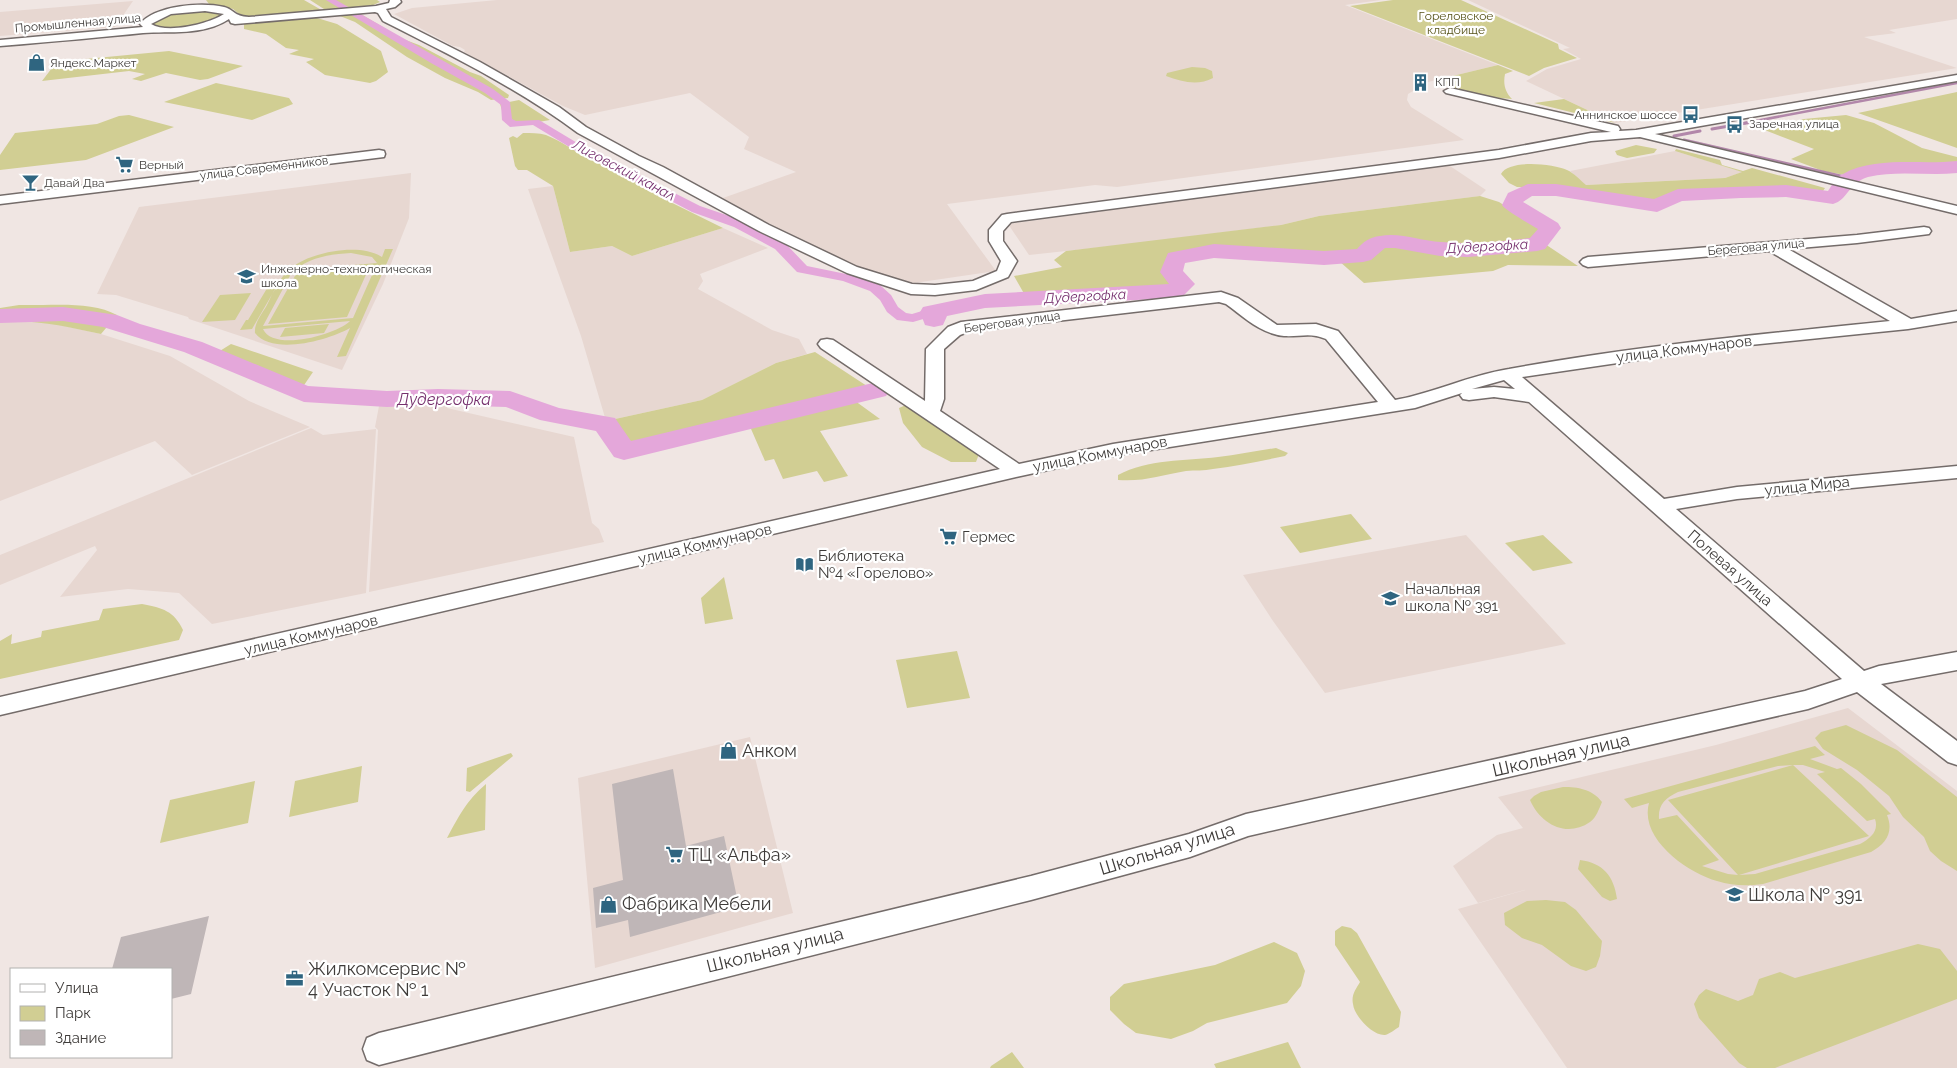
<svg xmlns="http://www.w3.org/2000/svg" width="1957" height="1068" font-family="Raleway,sans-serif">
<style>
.built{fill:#e7d7d1}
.green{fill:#d1ce93;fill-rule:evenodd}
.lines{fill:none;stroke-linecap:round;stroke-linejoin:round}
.stream-far1{stroke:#b287aa;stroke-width:2.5}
.stream{stroke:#b287aa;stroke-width:3}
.canal{fill:#e4a7da;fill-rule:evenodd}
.river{fill:#e4a7da;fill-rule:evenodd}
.building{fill:#bfb6b7}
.minor-casing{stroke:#746c6a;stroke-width:3}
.minor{fill:#fff;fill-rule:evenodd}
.labels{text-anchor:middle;stroke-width:4.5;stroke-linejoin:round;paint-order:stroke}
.far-park-label{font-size:12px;fill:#565218;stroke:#fff}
.far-street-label{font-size:12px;fill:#3f3c3a;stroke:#fff}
.far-poi-label{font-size:12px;fill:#3f3c3a;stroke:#fff;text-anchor:start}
.far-water-label{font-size:14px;font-style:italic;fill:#76306e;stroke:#fff}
.street-label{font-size:15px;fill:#3f3c3a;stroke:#fff}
.poi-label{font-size:15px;fill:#3f3c3a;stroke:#fff;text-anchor:start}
.water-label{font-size:16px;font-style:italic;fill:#76306e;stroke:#fff}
.near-poi-label{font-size:18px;fill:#3f3c3a;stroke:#fff;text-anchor:start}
.near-street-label{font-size:18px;fill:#3f3c3a;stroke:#fff}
</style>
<rect width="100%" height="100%" fill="#f0e6e3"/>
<path class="built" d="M497,0H1381L1345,5L1498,65L1428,82L1408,94L1407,100L1411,107L1464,140L1117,187L1095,185L947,204L996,271L914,283L872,275L773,227L723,198L796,172L744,149L749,137L690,93L585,115L563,106L464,52L465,50L460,47L453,46L394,14L412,8Z
M1468,0H1957V19L1889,30L1896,33L1864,37L1957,68L1615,123L1526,81L1547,69L1581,59L1563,49L1570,48Z
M133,1L115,27L0,36V12Z
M1675,151L1743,172L1725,178L1585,185L1570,171Z
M1447,164L1486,190L1480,196L1319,216L1281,225L1131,244L1029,255L1008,224Z
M411,173L409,218L383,284L342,370L189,319L188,317L116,295L97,294L139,207Z
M553,186L570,252L612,246L632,256L723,228L768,248L700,274L703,281L698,289L772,330L799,339L807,354L776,363L702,400L606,421L581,336L528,189Z
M19,320L51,323L101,334L170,356L249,401L310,427L192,475L155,441L0,501V322Z
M446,403L447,408L574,437L592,523L599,529L604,542L369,592L378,430L375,427L379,406Z
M311,428L323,435L376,429L366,593L212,624L179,593L128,589L60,597L97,550L95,546L0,585V555Z
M1466,535L1566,644L1325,693L1273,621L1243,575Z
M1848,708L1957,791V1068H1567L1458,909L1564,879L1478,903L1453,866L1497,835L1523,828L1498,797L1716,745Z
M750,737L793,913L595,968L578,778Z"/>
<path class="green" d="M206,0H304L325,12L251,17L239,14L233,9L209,4Z
M310,0H377L380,2L371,6L327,11Z
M1393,0H1461L1558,44L1559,49L1577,58L1544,68L1529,76L1350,6Z
M200,10L223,14C214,26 163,33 152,23L174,13Z
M359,13L403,39L419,45L470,72L481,76L509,95L508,98L491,100L478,92L445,78L407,57L355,22L340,16Z
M317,18L337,24L381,51L388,72L376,81L370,83L325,75L306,62L314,59L289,54L299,50L286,48L266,34L244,29V24Z
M169,51L243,66L208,79L200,80L166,73L141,81L132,79L145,74L129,71L42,81L55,64L65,61Z
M1498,65L1513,71L1505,74C1503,84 1505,92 1512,99C1488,98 1458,91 1436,80Z
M1192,67L1205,68L1212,71L1213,78C1198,86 1182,82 1166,76L1167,73Z
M216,83L289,98L293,104L252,120L164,102Z
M1957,92V148L1858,113Z
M1564,99L1615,123L1534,103Z
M519,100L550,120L521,125L506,123L500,104Z
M129,115L174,127L86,160L0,170V155L15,133L97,124L119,116Z
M1846,115L1874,123L1922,148L1957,157V162L1944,165L1880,166L1845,175L1823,171L1791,159L1814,149L1762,129L1804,119Z
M523,133C531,133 539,133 546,135C561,141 573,150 587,158C611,169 636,177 656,195L723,228L632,256L612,246L570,252L553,186L527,170H518L515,166L509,138L513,136L517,138Z
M1636,145L1657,149L1654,153L1627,158L1617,155L1615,151Z
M1676,149L1720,160L1722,165L1743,171L1752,168L1825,188L1821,194L1779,188L1689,192L1673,195L1653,204L1555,188L1517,187L1509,183L1501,174C1509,159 1553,164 1567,170C1574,173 1580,180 1586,185L1725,178L1742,172L1675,151Z
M1480,196L1499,202L1510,209H1517L1529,217L1539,226V233L1535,240C1511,244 1473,250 1449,247C1428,245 1406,236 1385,238C1368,240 1362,253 1343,253C1298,254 1200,234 1165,263L1172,285L1163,290L1147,292L1026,297L1014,276L1062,267L1054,260L1066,251L1281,225L1319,216Z
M1397,243L1437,250L1464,252L1545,244L1578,266L1508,265L1493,271L1364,283L1339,261H1329L1330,258L1353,259L1370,256L1377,246Z
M385,249H393L346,356L337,357L350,328C329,340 273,356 255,333C254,323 262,314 267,305C273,293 279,278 290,269C309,252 360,242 382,257ZM351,253L372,257L377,263L295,270C310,257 332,254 351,253ZM376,266L353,318L263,326L292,272ZM350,321C336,335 273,352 263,329Z
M369,268L347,317L268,324L296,274Z
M281,279L252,329L240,330L246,320H248L272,280Z
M251,293L235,320L202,322L220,295Z
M19,305C48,306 91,300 117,315L101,334C67,327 35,319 0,322V308Z
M329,324L324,333L280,337L285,328Z
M231,344L313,372L300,391L215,354Z
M815,352L870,388L626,447L606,421L702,400L776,363Z
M851,398L880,419L820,431L848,476L824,482L817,471L783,479L774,459L765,461L748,422Z
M906,405L979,454L976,462H951L922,447L903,423L899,408Z
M1276,448L1288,453L1285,456C1261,461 1237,466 1213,469C1204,471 1195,470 1186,471C1161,475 1144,482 1118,480V475C1148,459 1185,461 1218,457C1237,455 1256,451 1276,448Z
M1351,514L1372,539L1300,553L1280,527Z
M1543,535L1573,563L1533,571L1505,543Z
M724,577L733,619L705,624L701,598Z
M142,604C163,608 174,611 183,630L179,640L0,679V641L12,634L11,644L41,637L42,631L99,620L103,609Z
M957,651L970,698L907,708L896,660Z
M1846,725L1897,750L1957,797V871L1941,861L1930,851L1924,837L1903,817L1889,796L1857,770L1823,749L1815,738L1821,732Z
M1815,746L1825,755L1810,759L1837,769L1841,768L1861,784L1891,814L1887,815C1894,832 1886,844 1871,852L1763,884C1747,886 1733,886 1717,881C1688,873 1639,839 1649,803L1632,808L1624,799ZM1793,765H1803L1825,772L1817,774L1867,821L1875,819C1879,831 1871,838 1860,844L1755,874L1739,875L1869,836ZM1793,765L1668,800L1738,875L1728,874L1702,866L1719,860L1677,815L1659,819C1658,805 1665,798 1678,792L1778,766Z
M511,753L513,756L470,792L466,791L467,768Z
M362,766L358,802L289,817L295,781Z
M255,781L248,823L160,843L170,800Z
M486,784L485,830L447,838C459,816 466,801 486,784Z
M1563,787C1578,787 1592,789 1602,802C1599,809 1596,818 1590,822C1567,838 1541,825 1530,800L1534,796L1541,792Z
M1580,860C1603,863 1614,876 1617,899L1610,901L1602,897L1578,869Z
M1546,900L1565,902L1576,910L1602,941L1600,956L1596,967L1586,971L1571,966L1542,945L1522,938L1505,925L1504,913L1527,901Z
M1342,926L1351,928L1357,933L1401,1012L1399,1027C1395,1029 1390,1034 1385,1035C1373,1036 1354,1016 1353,1004C1351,995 1356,989 1360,982L1335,945V931Z
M1274,942L1297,953L1305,971L1301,986L1287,1003L1207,1023L1193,1031L1171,1039L1136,1033L1124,1024L1110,1010V997L1124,984L1215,965Z
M1918,944L1940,949L1954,967L1957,971V999L1775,1068H1747L1739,1063L1699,1018L1694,1004L1699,995L1706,989L1738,1001L1753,995L1759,979L1780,972L1795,978Z
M1288,1042L1301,1068H1216L1214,1064Z
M1012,1052L1024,1068H990L991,1066Z"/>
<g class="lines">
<path class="stream-far1" d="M1745,123L1957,83"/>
<path class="stream" d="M1712,129L1752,122
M1674,136L1700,131
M1684,140L1849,178"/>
<path class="canal" d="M326,0H336L493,89L510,102L512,119L516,121L539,120L584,147L700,206L744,221L785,243L807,266L851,275L880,285L891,295L898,307L906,313L912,314L932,308L937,309L939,312L937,315L913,322L897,320L887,312L880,300L870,291L843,281L797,272L775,249L734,227L692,212L576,151L533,125L510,127L502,120L501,105L485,93L431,63Z"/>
<path class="river" d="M1957,161V173C1928,176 1897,170 1868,177C1848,183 1848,200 1833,204L1786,197L1741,198L1682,201L1657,212L1556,196H1532L1523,202L1558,223L1561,228L1545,249L1537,251L1468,257L1440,256L1395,248H1385L1371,260L1363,262L1324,265L1214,258L1185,263L1183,271L1195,284L1183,296L1175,298L985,308L947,316L943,325L934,327L925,325L920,312L923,307L985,294L1169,284L1160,272L1168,253L1214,244L1324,251L1357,249C1363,242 1370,237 1380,236C1400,232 1421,241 1441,242C1471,245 1501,241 1530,238L1538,229C1530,224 1506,211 1502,205L1508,193L1528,184H1556L1654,199L1678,189L1786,185L1828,191C1832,185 1836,177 1843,174C1874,156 1922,165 1957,161Z
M63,307L117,315L140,324L202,342L308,386L387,391L438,389L510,391L559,408L615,418L631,441L877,382L886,384L890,390L886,396L624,460L614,457L596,431L540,420L506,407L438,405L387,407L304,402L184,352L103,327L63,321L0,323V309Z"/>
</g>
<path class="building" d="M673,769L686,846L724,836L739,907L630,937L628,920L596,928L593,888L623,880L612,784Z
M209,916L191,994L171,999V969H112L121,937Z"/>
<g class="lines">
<defs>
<path id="minor" d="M390,0H400L401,2L395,7L386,9L391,17L480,62L559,107L586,127L639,156L663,167L769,225L857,267L912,284L935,285L973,281L997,271L1001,261L989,241V230L1002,215L1007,214L1499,150L1591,133L1611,132L1446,93L1444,91L1450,88L1618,126L1620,129L1619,131L1636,130L1957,75V81L1655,134L1957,206V214L1640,137L1591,141L1499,158L1011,222L1003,231V241L1017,261L1008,277L976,290L935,295L911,294L847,273L759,231L578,133C518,88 450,55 383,21L378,13L375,12L235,24L231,23L229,19C203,36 171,31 143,33C95,38 48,42 0,46V40L143,27L140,24C156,5 202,2 224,7C235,10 233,16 249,17L376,6L389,3ZM205,11L224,14C208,24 168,34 151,24L171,14Z
M379,150L384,151L385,154L384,157L0,204V196Z
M1924,227L1929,228L1931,231L1929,234L1857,243L1788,249L1911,319L1957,311V321L1908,329L1720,348L1522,377L1664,499L1737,487L1957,466V478L1737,499L1676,509L1864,671L1879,666L1957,652V670L1881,684L1957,741V765L1948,762L1857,692L1808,709L1248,836L1190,857L1031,900L379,1065L367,1060L363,1049L367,1038L379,1033L1031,876L1189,834L1246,814L1805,691L1842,679L1529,402L1494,397L1469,400L1463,399L1460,395L1462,393L1415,408L1113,456L1016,477L0,715V697L1000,469L821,348L818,344L821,340L827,339L833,340L925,401L926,349L948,327L961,322L1221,292L1238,298L1277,325L1316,324L1338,331L1395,400C1434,393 1470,375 1509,369C1635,346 1763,334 1890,321L1769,251L1588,267L1583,265L1580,262L1583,259L1588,257L1857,235ZM1219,302L1226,304C1244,317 1261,334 1284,336C1300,337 1310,332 1326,339L1378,402L1113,444L1019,464L940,411L944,399V349L960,335L970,331ZM1504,380L1515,389L1494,387L1472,389Z"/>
</defs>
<use href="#minor" class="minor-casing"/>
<use href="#minor" class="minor"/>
</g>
<defs>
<symbol id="shop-bare" viewBox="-9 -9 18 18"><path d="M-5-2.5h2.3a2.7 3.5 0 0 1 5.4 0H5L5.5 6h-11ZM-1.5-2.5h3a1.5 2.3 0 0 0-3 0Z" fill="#2f6580" stroke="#fff" stroke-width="2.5" paint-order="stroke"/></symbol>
<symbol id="building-bare" viewBox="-9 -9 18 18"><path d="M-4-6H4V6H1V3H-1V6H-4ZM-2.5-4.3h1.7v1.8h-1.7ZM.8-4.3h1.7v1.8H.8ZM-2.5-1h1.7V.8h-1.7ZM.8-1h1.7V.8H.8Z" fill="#2f6580" stroke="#fff" stroke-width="2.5" paint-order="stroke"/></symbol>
<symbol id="bus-bare" viewBox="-9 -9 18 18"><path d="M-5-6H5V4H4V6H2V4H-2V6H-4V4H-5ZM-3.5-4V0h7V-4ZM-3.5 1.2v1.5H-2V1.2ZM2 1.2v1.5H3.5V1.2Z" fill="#2f6580" stroke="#fff" stroke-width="2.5" paint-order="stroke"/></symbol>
<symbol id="supermarket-bare" viewBox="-9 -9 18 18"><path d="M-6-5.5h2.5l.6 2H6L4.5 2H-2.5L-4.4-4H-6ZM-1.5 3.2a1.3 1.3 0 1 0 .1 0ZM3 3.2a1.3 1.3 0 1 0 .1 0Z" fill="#2f6580" stroke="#fff" stroke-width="2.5" paint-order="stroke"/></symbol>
<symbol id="bar-bare" viewBox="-9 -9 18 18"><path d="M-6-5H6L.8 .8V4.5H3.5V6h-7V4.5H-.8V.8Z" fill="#2f6580" stroke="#fff" stroke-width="2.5" paint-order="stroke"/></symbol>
<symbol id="school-bare" viewBox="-9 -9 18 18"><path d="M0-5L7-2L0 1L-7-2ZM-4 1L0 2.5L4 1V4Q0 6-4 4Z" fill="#2f6580" stroke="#fff" stroke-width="2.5" paint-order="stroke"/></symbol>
<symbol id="library-bare" viewBox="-9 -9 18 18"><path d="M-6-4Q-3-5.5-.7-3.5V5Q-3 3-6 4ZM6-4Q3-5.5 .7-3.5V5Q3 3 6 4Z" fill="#2f6580" stroke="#fff" stroke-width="2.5" paint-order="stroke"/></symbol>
<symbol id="office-bare" viewBox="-9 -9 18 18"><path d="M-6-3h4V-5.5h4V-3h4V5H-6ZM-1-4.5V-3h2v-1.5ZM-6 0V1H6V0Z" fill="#2f6580" stroke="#fff" stroke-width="2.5" paint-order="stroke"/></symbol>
</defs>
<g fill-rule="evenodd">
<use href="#shop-bare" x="24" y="50" width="25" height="25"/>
<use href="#building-bare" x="1408" y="70" width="25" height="25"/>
<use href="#bus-bare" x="1678" y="102" width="25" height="25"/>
<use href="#bus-bare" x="1722" y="112" width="25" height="25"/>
<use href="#supermarket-bare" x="112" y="152" width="25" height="25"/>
<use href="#bar-bare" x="18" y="170" width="25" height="25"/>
<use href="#school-bare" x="234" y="264" width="25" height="25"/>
<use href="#supermarket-bare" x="936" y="524" width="25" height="25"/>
<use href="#library-bare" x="792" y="552" width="25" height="25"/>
<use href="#school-bare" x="1378" y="586" width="25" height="25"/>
<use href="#shop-bare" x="716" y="738" width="25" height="25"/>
<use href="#supermarket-bare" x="662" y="842" width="25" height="25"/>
<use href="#school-bare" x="1722" y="882" width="25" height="25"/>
<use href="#shop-bare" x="596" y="892" width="25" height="25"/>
<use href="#office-bare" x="282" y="966" width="25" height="25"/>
</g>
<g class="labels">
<g class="far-park-label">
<text x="1456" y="20">Гореловское<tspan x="1456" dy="14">кладбище</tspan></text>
</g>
<g class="far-street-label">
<text transform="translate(78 23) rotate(-5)" y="4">Промышленная улица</text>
<text transform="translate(264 168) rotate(-7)" y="4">улица Современников</text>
<text transform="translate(1756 247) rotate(-5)" y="4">Береговая улица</text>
<text transform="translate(1012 322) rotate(-8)" y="4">Береговая улица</text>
</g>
<g class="far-poi-label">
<text x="50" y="67">Яндекс.Маркет</text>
<text x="1435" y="86">КПП</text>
<text x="1677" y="119" text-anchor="end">Аннинское шоссе</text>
<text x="1749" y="128">Заречная улица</text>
<text x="139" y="169">Верный</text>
<text x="44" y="187">Давай Два</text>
<text x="261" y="273">Инженерно-технологическая<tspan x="261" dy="14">школа</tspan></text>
</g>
<g class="far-water-label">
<text transform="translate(624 170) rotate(28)" y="5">Лиговский канал</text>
<text transform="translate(1487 246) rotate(-3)" y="5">Дудергофка</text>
<text transform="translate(1085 296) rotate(-3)" y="5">Дудергофка</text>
</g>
<g class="street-label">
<text transform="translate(1684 349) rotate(-7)" y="5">улица Коммунаров</text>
<text transform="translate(1100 454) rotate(-11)" y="5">улица Коммунаров</text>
<text transform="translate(1807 486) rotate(-6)" y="5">улица Мира</text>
<text transform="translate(705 544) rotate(-13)" y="5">улица Коммунаров</text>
<text transform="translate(1730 568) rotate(41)" y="5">Полевая улица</text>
<text transform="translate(311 635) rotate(-13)" y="5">улица Коммунаров</text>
</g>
<g class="poi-label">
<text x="962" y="542">Гермес</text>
<text x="818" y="561">Библиотека<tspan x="818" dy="17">№4 «Горелово»</tspan></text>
<text x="1405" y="594">Начальная<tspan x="1405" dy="17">школа № 391</tspan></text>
</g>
<g class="water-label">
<text x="444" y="405">Дудергофка</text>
</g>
<g class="near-poi-label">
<text x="742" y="757">Анком</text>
<text x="688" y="861">ТЦ «Альфа»</text>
<text x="1748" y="901">Школа № 391</text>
<text x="622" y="910">Фабрика Мебели</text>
<text x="308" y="975">Жилкомсервис №<tspan x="308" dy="21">4 Участок № 1</tspan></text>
</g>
<g class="near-street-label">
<text transform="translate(1561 755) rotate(-13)" y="6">Школьная улица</text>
<text transform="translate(1167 849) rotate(-17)" y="6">Школьная улица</text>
<text transform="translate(775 950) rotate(-14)" y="6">Школьная улица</text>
</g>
</g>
<rect x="10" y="968" width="162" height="90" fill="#ffffff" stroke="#b2b1b0"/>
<rect x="20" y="984" width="25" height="8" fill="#ffffff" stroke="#b2b1b0"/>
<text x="55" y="993" font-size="15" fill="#3f3c3a">Улица</text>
<rect x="20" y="1006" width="25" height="15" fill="#d1ce93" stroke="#b2b1b0"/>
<text x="55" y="1018" font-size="15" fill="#3f3c3a">Парк</text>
<rect x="20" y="1030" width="25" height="15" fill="#bfb6b7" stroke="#b2b1b0"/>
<text x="55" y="1043" font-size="15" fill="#3f3c3a">Здание</text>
</svg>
